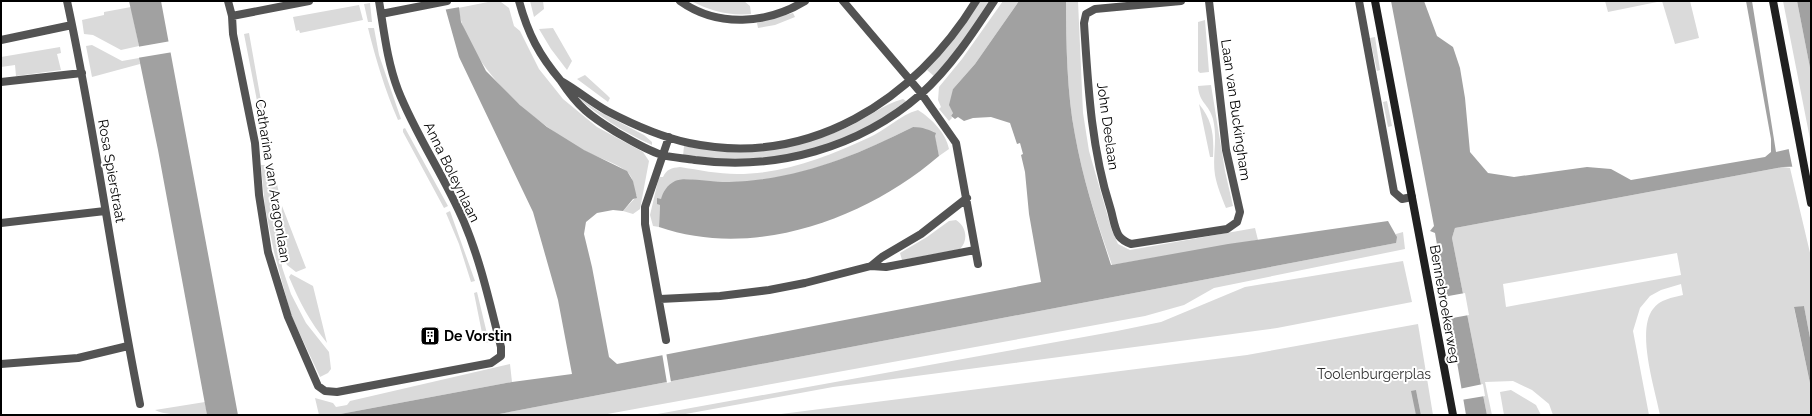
<svg xmlns="http://www.w3.org/2000/svg" width="1812" height="416" font-family="Raleway,sans-serif">
<style>
.green{fill:#dadada;fill-rule:evenodd}
.water{fill:#a1a1a1}
.pier{fill:#fff}
.lines{fill:none;stroke-linecap:round;stroke-linejoin:round}
.street{stroke:#535353;stroke-width:8}
.secondary{stroke:#202020;stroke-width:8}
.labels{text-anchor:middle;stroke-width:4;stroke-linejoin:round;paint-order:stroke}
.street-label{font-size:14px;fill:#000;stroke:#fff}
.poi-label{font-size:14px;font-weight:bold;fill:#000;stroke:#fff;text-anchor:start}
.park-label{font-size:14px;fill:#313131;stroke:#fff}
</style>
<rect width="100%" height="100%" fill="#fff"/>
<path class="green" d="M493,1L501,2L509,8L514,26L520,31L539,69L563,99L597,127L643,152L649,161L640,209L633,214L623,211L637,196L634,193C634,185 633,176 626,171C614,162 598,158 585,151C533,122 469,69 458,8Z
M530,1H543L544,9L534,17Z
M691,1H744L750,6L751,14C729,16 711,11 691,1Z
M980,1H991L974,28L935,77L927,70L961,30Z
M1003,1H1019L975,64L953,89V113L951,116L952,118L949,121L939,109L941,107L938,100L939,87L962,59Z
M1066,1H1078L1083,113L1089,151L1112,231L1118,244L1130,250L1255,228L1258,240L1112,265C1097,222 1083,180 1075,135C1067,94 1066,43 1066,1Z
M1605,1H1690L1699,38L1675,44L1662,1L1608,12Z
M1783,1H1797L1811,73V144Z
M370,3L372,22H368L364,4Z
M359,5L363,20L300,33L299,30L296,31L293,17Z
M131,7L139,46L121,50L93,35L84,34L82,20L104,15V12Z
M793,13L795,17L775,25L758,28L757,23Z
M1205,20L1209,72L1200,73L1198,71V22Z
M368,28H374L379,55L401,119L398,120C385,90 376,60 368,28Z
M553,28L572,61L567,70L551,49L539,29Z
M249,33L271,157L265,158L258,106L244,34Z
M1375,37L1380,70L1377,71L1370,38Z
M92,45L122,61L139,58L140,64L92,77L86,46Z
M60,47L61,53L57,54L61,70L16,76L15,65L1,67V57Z
M585,75L607,95L610,98L608,102L577,79Z
M1211,85L1225,171L1233,206L1226,208C1222,198 1217,186 1215,175C1212,156 1218,140 1213,119C1209,104 1199,103 1198,86Z
M571,92L598,111L644,135L652,142V145C621,131 597,115 571,92Z
M903,99L906,101L875,124L826,147L756,161L683,156L684,146C740,156 794,151 846,128C865,119 882,105 903,99Z
M1387,101L1392,126L1388,127L1383,102Z
M1199,104C1213,121 1214,136 1213,157H1210Z
M918,110C932,119 946,133 949,149L939,156C934,133 936,134 913,127C841,163 769,192 686,179L661,199H658L660,205L659,227L653,226L650,215L658,181L660,177H663C667,169 671,168 680,167C699,170 718,174 737,174C784,174 827,157 868,138C886,130 900,115 918,110Z
M405,128L448,206L444,208L403,132V129Z
M261,165H265L266,172H270L269,165L273,166L279,193L276,217L282,267L291,294L306,323L329,352L331,369L328,373L320,377L291,315L274,252L265,207Z
M1783,167L1790,168L1811,257V343L1804,306L1794,308L1811,388V415H1660C1655,389 1636,331 1653,309C1660,299 1672,298 1683,295L1681,284L1661,290L1650,296L1640,308L1633,331L1649,415H1553L1549,404L1532,390L1513,381L1485,382L1492,415H1487L1452,238L1455,228ZM1677,253L1681,275L1506,307L1503,284Z
M282,206L306,268L296,272L287,265L285,261L281,222Z
M450,211L475,281L471,282L459,244L446,213Z
M956,220C966,226 969,240 960,249L902,260L900,253L927,237L949,221Z
M1403,232L1405,249L1214,288L1184,305L1145,316L602,415H494L1396,243V234Z
M1403,261L1412,302L1277,328L833,387L680,415H652L1117,331L1161,322L1245,287Z
M291,274L313,286L327,343C310,322 299,301 289,277Z
M477,292L489,342L484,343L474,293Z
M1418,324L1433,415H1421L1416,390L1418,415H773L1247,355Z
M510,364L512,382L335,415H319L315,398L333,403L336,407L347,405L350,401Z
M1511,390L1536,405L1541,415H1504L1500,392Z
M205,402L207,415C194,415 165,416 155,410Z"/>
<path class="water" d="M129,1H161L238,415H207L158,150L139,58V46Z
M458,1L461,22L486,71L520,105L547,127L584,150L627,171L633,181L637,198L633,199L623,211L613,210L597,213L586,222L584,234L592,267L609,357L617,364L1041,282L1029,214L1025,172L1021,155L1023,154L1020,143L1017,144L1010,123L991,117L973,118L964,121L958,117L955,119L951,116L953,113L949,105L953,89L975,64L1019,1H1066C1066,43 1067,94 1075,135C1083,180 1097,222 1111,265L1228,244L1388,221L1397,237L1396,243L494,415H335L512,382L572,374L558,300L533,212L459,57L445,7Z
M1391,1H1424L1437,36L1453,47L1460,68L1465,98L1470,152L1488,173L1514,177L1587,167L1611,169L1631,180L1765,157L1771,152V139L1746,1H1752L1776,152L1811,144V166L1783,167L1455,228L1452,238L1487,415H1466L1435,233L1430,231L1434,226Z
M1797,1H1811V73Z
M913,127C923,127 929,130 936,133L935,136L939,156C866,219 754,260 659,227L660,205L657,204V198L661,199C663,192 667,185 675,181C684,176 717,183 729,182C735,182 741,181 747,181C809,175 859,154 913,127Z
M1804,306L1811,343V388L1794,307Z
M1416,390L1421,415H1416L1411,391Z"/>
<path class="pier" d="M442,1H460V7L443,10Z
M171,41L173,52L137,58V47Z
M1811,142V168L1793,170L1788,146Z
M1465,293L1469,315L1447,319L1443,297Z
M666,352L671,382L667,383L662,353Z
M1483,384L1485,396L1461,400L1459,389Z"/>
<g class="lines">
<path class="street" d="M67,1C96,135 113,270 140,404
M228,1L232,16L233,34L255,143L259,195L268,252L288,317L318,386L325,391L337,392L491,363L501,356V347C490,305 481,262 464,222C445,177 416,136 398,90C387,61 384,31 379,1
M519,1C528,34 539,55 561,81
M680,1C718,28 767,24 805,1
M843,1L921,93L956,143L978,264
M976,1C915,101 809,168 689,143C661,137 632,124 607,111C591,102 577,90 561,81C578,107 590,116 616,132C630,140 646,150 662,155C673,158 685,158 695,160C776,171 859,148 921,94C950,68 973,33 994,1
M1181,1L1095,9L1086,14L1084,23C1088,85 1091,147 1110,207C1113,216 1114,228 1119,236C1122,240 1126,242 1131,244L1227,229L1237,222L1240,212L1226,150L1209,1
M1359,1L1394,192L1402,199L1412,197
M381,14L447,1
M232,16L309,1
M1,40L72,25
M1,82L82,73
M1,223L105,211
M871,266L886,267L975,250
M660,299L720,296L769,290L805,283L871,266L882,257L921,234L967,198
M666,340L645,224V207L669,137
M1,364L78,358L128,346"/>
<path class="secondary" d="M1375,1L1453,415
M1773,1L1811,203"/>
</g>
<defs>
<symbol id="building-square" viewBox="-11 -11 22 22"><rect x="-9" y="-9" width="18" height="18" rx="4" fill="#000" stroke="#fff"/><path d="M-4-6H4V6H1V3H-1V6H-4ZM-2.5-4.3h1.7v1.8h-1.7ZM.8-4.3h1.7v1.8H.8ZM-2.5-1h1.7V.8h-1.7ZM.8-1h1.7V.8H.8Z" fill="#fff"/></symbol>
</defs>
<g fill-rule="evenodd">
<use href="#building-square" x="419" y="325" width="22" height="22"/>
</g>
<g class="labels">
<g class="street-label">
<text transform="translate(1236 110) rotate(82)" y="5">Laan van Buckingham</text>
<text transform="translate(1108 126) rotate(82)" y="5">John Deelaan</text>
<text transform="translate(112 171) rotate(80)" y="5">Rosa Spierstraat</text>
<text transform="translate(452 172) rotate(64)" y="5">Anna Boleynlaan</text>
<text transform="translate(273 181) rotate(81)" y="5">Catharina van Aragonlaan</text>
<text transform="translate(1445 304) rotate(80)" y="5">Bennebroekerweg</text>
</g>
<g class="poi-label">
<text x="444" y="341">De Vorstin</text>
</g>
<g class="park-label">
<text x="1374" y="379">Toolenburgerplas</text>
</g>
</g>
<rect width="1812" height="416" fill="none" stroke="#000000" stroke-width="4"/>
</svg>
